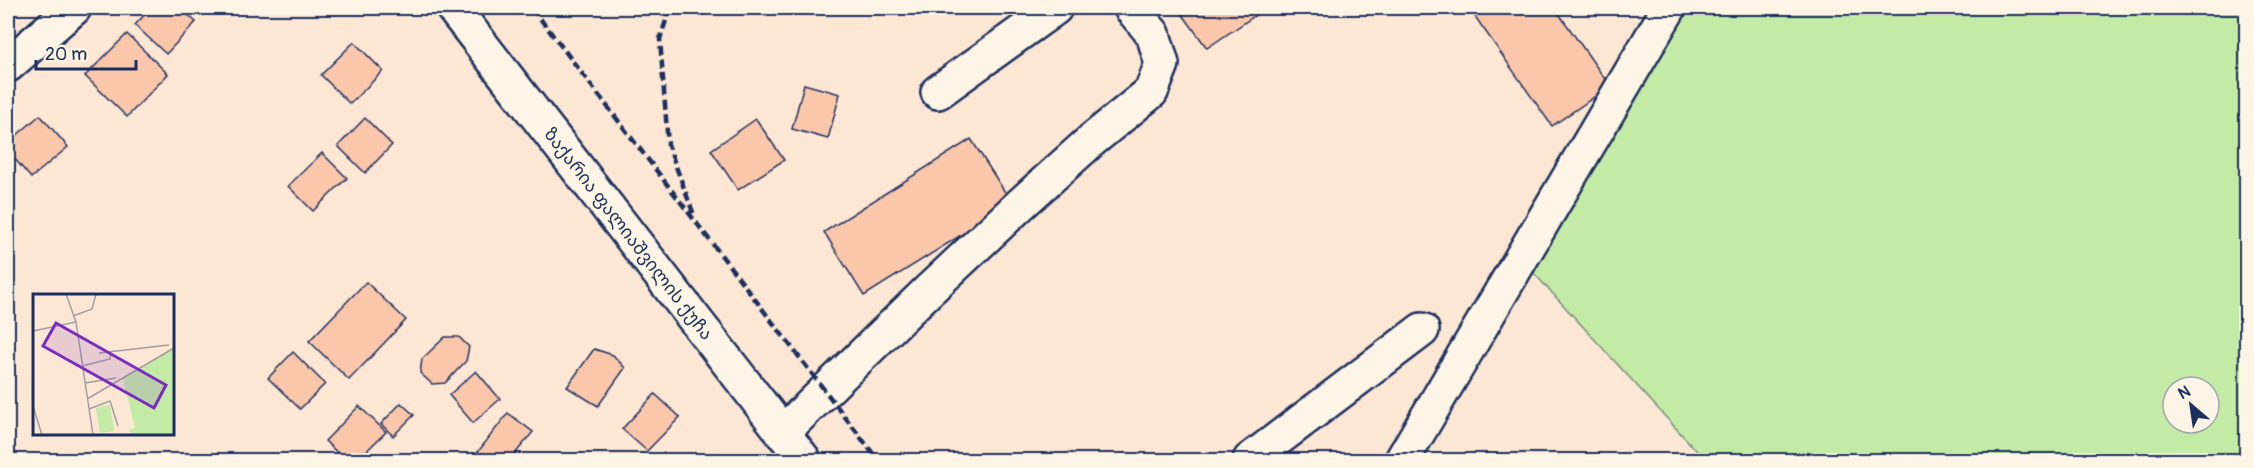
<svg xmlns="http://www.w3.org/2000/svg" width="2254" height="468" font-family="Pangolin,'Noto Sans Georgian',sans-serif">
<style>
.green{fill:#c4eba6;stroke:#708d82;stroke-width:1.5;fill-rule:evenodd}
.building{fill:#fbc7ab;stroke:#1b2f5e;stroke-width:1.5}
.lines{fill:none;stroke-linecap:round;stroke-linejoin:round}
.minor-casing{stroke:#1b2f5e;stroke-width:38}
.minor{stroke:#fcf5e5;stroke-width:33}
.rail{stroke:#1b2f5e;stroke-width:4.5;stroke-dasharray:9 4.5;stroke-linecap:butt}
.labels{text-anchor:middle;stroke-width:6;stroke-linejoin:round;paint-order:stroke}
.street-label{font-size:18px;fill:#1b2f5e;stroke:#fcf5e5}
.inset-road{fill:none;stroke:#a29da5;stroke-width:1.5}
.view{fill:#7b2cbf;fill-opacity:0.15;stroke:#7b2cbf;stroke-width:3}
.inset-edge{fill:none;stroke:#1b2f5e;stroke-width:3}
</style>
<rect width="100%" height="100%" fill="#fce7d4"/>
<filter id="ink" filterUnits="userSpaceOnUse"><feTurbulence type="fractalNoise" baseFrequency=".0167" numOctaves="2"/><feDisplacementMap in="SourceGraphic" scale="12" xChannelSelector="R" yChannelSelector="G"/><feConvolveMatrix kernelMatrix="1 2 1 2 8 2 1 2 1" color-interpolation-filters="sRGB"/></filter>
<g filter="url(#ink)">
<path class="green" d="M1669,8H2246V460H1705L1521,259ZM2173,387H2209V423H2173Z"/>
<path class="building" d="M151,8H180L196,22L166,54L135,25Z
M1178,8H1266L1207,48Z
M1469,8H1555L1610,86L1552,126Z
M127,34L168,74L127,117L85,76Z
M354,42L383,71L350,104L321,75Z
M804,84L840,94L828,139L792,129Z
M40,115L68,147L31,178L8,151V143Z
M365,118L392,145L365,173L338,146Z
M756,119L784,160L738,190L711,150Z
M971,139L1012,203L864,296L824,232Z
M322,153L347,178L313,211L288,186Z
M366,282L406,320L349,380L309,341Z
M445,337H459L469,347L466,361L445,383L432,384L420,373L422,359Z
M594,349L613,355L625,368L598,406L567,387Z
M293,352L325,384L300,409L268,378Z
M476,371L500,399L473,423L449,395Z
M655,394L680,417L647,451L622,429Z
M401,403L414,415L393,436L381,424Z
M359,406L386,432L357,460H345L325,441Z
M508,413L533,432L510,460H487L477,453Z"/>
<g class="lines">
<defs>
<g id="minor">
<path id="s1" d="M453,8L804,460"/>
<path d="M8,65L74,8"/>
<path d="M938,92L1055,8"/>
<path d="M782,433L927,292L1021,204L1092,140L1151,92L1162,64L1153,34L1131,8"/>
<path d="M1250,460L1422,330"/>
<path d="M1402,460L1669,8"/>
</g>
</defs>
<use href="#minor" class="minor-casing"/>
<use href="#minor" class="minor"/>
<path class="rail" d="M532,8L878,460
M670,8L660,39L668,145L694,215"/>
</g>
</g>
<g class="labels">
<g class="street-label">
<text dy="6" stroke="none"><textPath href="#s1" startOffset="286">ზაქარია ფალიაშვილის ქუჩა</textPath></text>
</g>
</g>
<g transform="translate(33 294)">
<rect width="141" height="141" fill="#fce7d4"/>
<path d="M141,54V141H99L96,136L102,134L90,84ZM77,111L81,137L67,139L63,114Z" fill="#c4eba6"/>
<path class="inset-road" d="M33,0L43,28L60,141M40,22L59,15L63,0M0,37L43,28M66,59L136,51M49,72L77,65L78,58M52,89L83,84M54,105L141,54M0,112L9,141M56,115L77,107L85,132"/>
<path class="view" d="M23,29L133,91L121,114L10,52Z"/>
<rect width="141" height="141" class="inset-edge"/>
</g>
<rect width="2254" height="468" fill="none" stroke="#fcf5e5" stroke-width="30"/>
<rect x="15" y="15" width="2224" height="438" fill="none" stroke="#1b2f5e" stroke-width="2" filter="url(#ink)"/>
<g transform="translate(2191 405) rotate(331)"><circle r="28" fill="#fcf5e5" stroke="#a2a6af" stroke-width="1.5"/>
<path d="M0-4.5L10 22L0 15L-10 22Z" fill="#1b2f5e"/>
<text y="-9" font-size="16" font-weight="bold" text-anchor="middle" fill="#1b2f5e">N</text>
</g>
<path d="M36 60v9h100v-9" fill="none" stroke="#1b2f5e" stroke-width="3"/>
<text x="45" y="60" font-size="18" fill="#1b2f5e" stroke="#fcf5e5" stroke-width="4.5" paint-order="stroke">20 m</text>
</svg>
